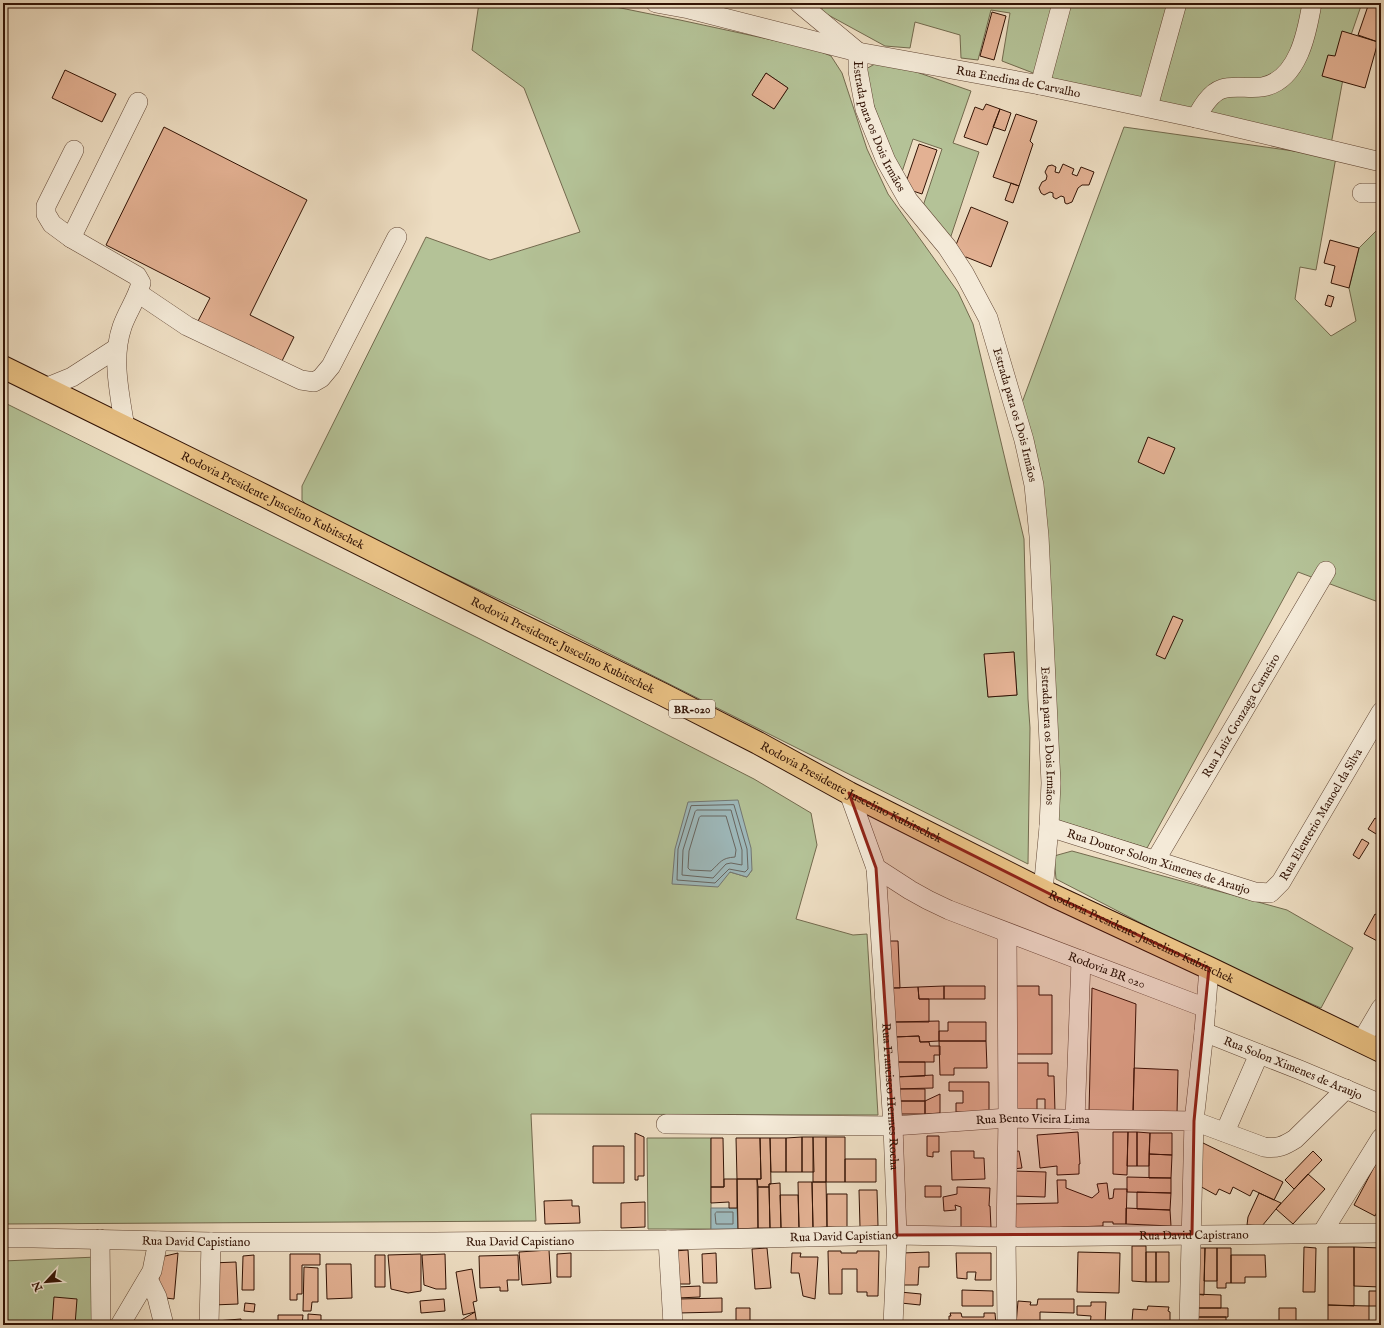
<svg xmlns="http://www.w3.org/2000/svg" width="1384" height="1328" font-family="'IM FELL English',serif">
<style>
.green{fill:#b4c297;stroke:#736a4e;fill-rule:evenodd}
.water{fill:#9ebabd;stroke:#737773}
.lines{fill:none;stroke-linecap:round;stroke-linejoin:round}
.shore{stroke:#686661;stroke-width:1}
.building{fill:#e3b193;stroke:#321305}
.minor-casing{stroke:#614634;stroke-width:20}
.highway-casing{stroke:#321305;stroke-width:24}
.minor{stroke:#f4ead8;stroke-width:19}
.highway{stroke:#e7bf82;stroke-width:22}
.marked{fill:#8f2418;fill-opacity:0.2;stroke:#8f2418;stroke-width:3;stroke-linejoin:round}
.labels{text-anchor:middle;stroke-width:3.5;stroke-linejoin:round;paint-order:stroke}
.shield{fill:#f4ead8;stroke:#6c5444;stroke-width:1}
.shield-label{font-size:11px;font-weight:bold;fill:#321305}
.street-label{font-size:12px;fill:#321305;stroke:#f4ead8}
</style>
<rect width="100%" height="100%" fill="#eedec3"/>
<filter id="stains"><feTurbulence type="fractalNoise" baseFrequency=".005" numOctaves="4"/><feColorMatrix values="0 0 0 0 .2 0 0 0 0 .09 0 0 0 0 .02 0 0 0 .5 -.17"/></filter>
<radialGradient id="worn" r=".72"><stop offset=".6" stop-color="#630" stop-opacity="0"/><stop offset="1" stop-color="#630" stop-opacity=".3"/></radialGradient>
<path class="green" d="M479,3H596L680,20L814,49L831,56L842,73L867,149L888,194L958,292L973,324L1024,539L1028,699L1030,728L1028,864L530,614L311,510L302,500V486L426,237L490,260L580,232L524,88L472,50ZM766,73L788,88L774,109L752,95ZM1014,652L1017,695L988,697L985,655Z
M824,3H1060L1041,76L1002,61L1010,13L991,10L978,60L961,58L960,35L915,22L910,48L885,46L821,11Z
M1063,3H1362L1351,35L1330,150L1040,85Z
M882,60L971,91L953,143L979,152L950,239L923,206L942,149L913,139L900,178L862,73L864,70Z
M1124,127L1336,157L1316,270L1300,267L1295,299L1331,336L1356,321L1349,288L1359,248L1379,228V198H1381V603L1298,572L1147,848L1054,819L1020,408Z
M3,402L480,639L754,779L811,813L817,845L796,919L853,935L867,934L878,1115L531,1114L536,1221L3,1224ZM752,870L747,877L730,872Z
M1072,851L1287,910L1353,948L1321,1008L1212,960L1056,879L1054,856Z
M647,1138H711V1229H648Z
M97,1257L99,1325H3V1261Z"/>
<path class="water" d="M738,800L751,848L752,870L747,877L730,872L718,887L672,884L675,849L688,802Z
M711,1208H737L738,1229H711Z"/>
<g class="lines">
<path class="shore" d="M734,805L747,849L748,869L745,872L729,869L715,883L677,880L678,849L691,806Z
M697,810H731L742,850V865L731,863L726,864L713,878L682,875L683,850L695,812Z
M701,816H726L736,850L735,857C721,858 721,862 711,871L690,870L688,868L689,851L699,818Z
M717,1212H733V1224H716L715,1214Z"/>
</g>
<path class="building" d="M1369,3H1381V33L1378,42L1358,35Z
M992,12L1006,16L994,60L980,56Z
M1342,31L1378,42L1365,88L1322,76L1328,55L1335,56Z
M65,70L116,94L102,122L52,98Z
M766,73L788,88L774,109L752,95Z
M986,104L1000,109L987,145L964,137L975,107L983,110Z
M1000,109L1011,113L1005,131L993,127Z
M1016,114L1037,121L1030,141L1033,144L1019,186L993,177Z
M164,127L307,200L250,315L294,337L280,365L197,323L210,298L106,245Z
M919,144L937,150L922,194L904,188Z
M1063,164L1074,169L1072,174L1077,176L1081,167L1094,172L1089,185H1082L1078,188L1072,202L1067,204L1065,203L1064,197L1061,196L1056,199L1053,197V193L1050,192L1044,195L1041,193L1039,188L1042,182L1046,180L1047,176L1045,172L1048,166L1052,165L1056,167L1055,172L1059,173Z
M1011,183L1019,186L1013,203L1005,200Z
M971,207L1008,222L991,267L966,257L959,261L954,250Z
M1330,240L1359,248L1349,288L1331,283L1335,266L1324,263Z
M1328,295L1334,297L1331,307L1325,305Z
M1148,437L1175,448L1164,474L1138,462Z
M1173,616L1183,620L1165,659L1156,655Z
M1014,652L1017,695L988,697L984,654Z
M1375,818L1381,822V837L1368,829Z
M1362,839L1369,843L1359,859L1353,855Z
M1375,914L1381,917V943L1364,934Z
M890,941H898L900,988H892Z
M944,986H985V999H944Z
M944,986V999H919L918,987Z
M1009,986H1039V995H1052V1054H1016Z
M918,987L919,999H929V1022H894L892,988Z
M1092,988L1136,1004L1133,1114L1089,1112Z
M939,1021V1041L920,1042L919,1036L894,1037V1022Z
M948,1022H986V1041H939V1031H948Z
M919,1036L920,1042H929L930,1046H940V1055H934V1062H895L894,1037Z
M939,1041H986L987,1068H954V1075H940Z
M895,1062H925V1076L895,1077Z
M1009,1063H1048V1076H1054L1055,1112H1045V1099H1037V1113H1010Z
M1134,1068L1178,1070L1177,1114H1133Z
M933,1075V1088L895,1089V1077Z
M949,1082H989V1112H956V1103H963V1091H949Z
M895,1089H925V1101H896Z
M940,1094V1113L925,1114V1101Z
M896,1101H925V1114H896Z
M1078,1132L1080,1164H1079V1174L1057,1175V1166L1040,1168L1037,1135Z
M1113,1132H1128L1127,1175L1113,1174Z
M1128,1132H1137V1166H1127Z
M1137,1132L1150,1133L1149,1166H1137Z
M635,1133L644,1137V1176H638V1180H635Z
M1150,1133H1172V1155L1149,1154Z
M927,1136H939V1152H933V1157L927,1156Z
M802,1137V1172H786V1138Z
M802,1137H813L814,1172H802Z
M813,1137H826V1182H813Z
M826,1137H845V1182H826Z
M711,1138H723L724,1187H711Z
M736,1138H760L761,1179H737Z
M760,1138H770L771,1184H769V1187H758L757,1179H761Z
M770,1138H786V1172H771Z
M1201,1142L1283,1182L1274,1200L1253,1190L1250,1196L1233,1187L1230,1194L1219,1189L1216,1195L1196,1184Z
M593,1146H624V1183H593Z
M951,1151H974V1158H984L985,1179L952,1180Z
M1019,1151L1022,1168L1013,1169L1011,1152Z
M1313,1151L1322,1160L1294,1189L1285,1180Z
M1149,1154L1172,1155L1171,1178H1149Z
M1381,1154V1204L1375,1216L1354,1205Z
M845,1159H876V1182H845Z
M1013,1171L1046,1172L1045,1197L1012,1196Z
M1308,1174L1325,1189L1293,1224L1276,1209Z
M1127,1177L1171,1178V1193L1127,1192Z
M724,1179H737V1208H729V1202L711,1203V1187H724Z
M737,1179H757L758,1228L738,1229Z
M1057,1180H1066V1188L1092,1198L1099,1192L1097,1184L1107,1183L1109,1199L1113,1198L1114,1189H1127L1126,1224H1113V1222H1103V1226L1014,1229L1013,1204L1058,1203Z
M798,1182H812L813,1228H799Z
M812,1182H826L827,1227L813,1228Z
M780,1183L781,1228H770L769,1184Z
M925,1186H941V1197H925Z
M758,1187H769L770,1228H758Z
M957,1187L990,1188L989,1206H990L991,1228H961V1207L955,1205L956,1210L944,1211L943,1197L957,1194Z
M859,1190H877L878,1226L860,1227Z
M1137,1192L1171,1193L1170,1210L1137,1209Z
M1259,1193L1281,1203L1262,1226L1247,1225L1248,1217Z
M827,1194H847V1228L827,1227Z
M780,1195H798L799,1228H781Z
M572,1200V1206H579L580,1223L545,1224L544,1201Z
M645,1202V1227L621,1228V1203Z
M1126,1208L1170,1210L1171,1226L1126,1224Z
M1132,1246H1146V1282L1132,1281Z
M1304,1247L1316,1248L1315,1292H1303Z
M1328,1247H1354V1306L1328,1305Z
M1354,1247L1381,1248V1287L1354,1286Z
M767,1248L771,1288L755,1289L752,1249Z
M1194,1248H1205L1204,1295L1193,1294Z
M1205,1248H1217V1281H1204Z
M1217,1248H1231V1283H1226V1288H1217Z
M549,1250L551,1283L522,1285L519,1252Z
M688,1250L690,1284H675L674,1251Z
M828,1251H841V1253H857V1251H879L878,1296H867V1292H857V1269H842V1294H829Z
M929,1252V1267H919L918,1285H902V1253Z
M1078,1252L1120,1253L1119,1293L1077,1292Z
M1146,1252H1156V1282H1146Z
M1156,1252H1169V1282H1156Z
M178,1253L174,1299L157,1297L161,1257Z
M571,1253V1277H557V1254Z
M716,1253L717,1283H703L702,1254Z
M792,1253H801L800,1257H818L815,1299L803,1296L799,1273H791Z
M956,1253H991V1280H975L976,1272H967V1279L957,1278Z
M290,1254H320V1265H302V1294H297V1300H290Z
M421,1254V1291L408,1293L391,1289L388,1255Z
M445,1254L446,1289H436L424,1285L422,1255Z
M254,1255V1290H242L243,1256Z
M375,1255H385V1287H375Z
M518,1255L519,1280H507L508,1291H500V1287L480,1288L479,1256Z
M1231,1255H1265L1266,1277H1245V1283H1231Z
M236,1262L238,1304L213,1305L211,1263Z
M326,1264H351L352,1298L327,1299Z
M304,1267L318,1268V1302H312L311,1311H303Z
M472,1269L477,1301L473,1302L475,1312L463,1315L456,1272Z
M700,1286V1297L677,1298V1287Z
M962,1290L993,1291V1306H962Z
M1369,1291H1381V1306H1369Z
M900,1292L921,1294L920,1305L901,1303Z
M1193,1294L1221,1295V1308H1193Z
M54,1297L77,1299L75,1325H52Z
M722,1298V1312L678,1313V1299Z
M444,1299L445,1311L421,1313L420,1301Z
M1038,1299H1074V1313L1040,1312V1325H1016L1018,1301L1031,1302L1030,1305H1037Z
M1091,1302H1106L1105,1325H1090L1091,1316L1077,1315V1306H1091Z
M245,1303L255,1304L254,1312L244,1311Z
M1328,1305L1369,1306V1325H1328Z
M1148,1306L1169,1307L1168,1311L1170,1312V1324L1132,1321L1133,1309L1147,1310Z
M736,1308H750V1325H736Z
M1193,1308H1228V1317H1193Z
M1279,1308H1296V1325H1279Z
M475,1312L477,1325H458V1322Z
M950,1313H961L962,1317H984V1313H995L996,1325H949V1316H951Z
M308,1314L321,1315V1325H308Z
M278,1315H303L302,1325H278Z
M1193,1317H1226V1325H1193Z
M241,1319L242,1325H216V1321Z
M366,1321H375V1325H366Z
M176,1323L196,1325H177Z"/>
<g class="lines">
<defs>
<g id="minor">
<path id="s1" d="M656,3L689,9L858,52L1040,85L1196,118L1381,162"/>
<path id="s2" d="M799,3L858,52V71L865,109L886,161L908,200L947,247L964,273L988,318L1024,440L1034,485L1039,536L1051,783L1049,827L1043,891"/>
<path d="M1040,85L1062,3"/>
<path d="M1148,107L1177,3"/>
<path d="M1196,118C1202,107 1210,93 1222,89C1233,85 1250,89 1262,87C1298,81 1307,33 1312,3"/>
<path d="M74,150L46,206V214L52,224L71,238L137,276L141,283C137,299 127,312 122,327C111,359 120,395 125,428"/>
<path d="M1362,193H1381"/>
<path d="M71,238L138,102"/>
<path d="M138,293L187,326L301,380L314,382L321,378L331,366L397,237"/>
<path d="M45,388L72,377L117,348"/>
<path id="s3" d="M849,793L876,868L910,890L928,900L949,910L1206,1008"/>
<path id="s4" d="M1049,827L1255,892L1270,893L1281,882L1381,712"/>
<path id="s5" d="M1155,861L1326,571"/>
<path id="s6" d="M876,868L893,1126L897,1235L893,1325"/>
<path d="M1007,933L1008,1118L1006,1237L1007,1325"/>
<path d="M1209,968L1204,1032L1194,1121L1264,1147C1277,1149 1284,1146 1295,1139L1346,1089"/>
<path id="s7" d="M1204,1032L1300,1070L1381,1104"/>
<path d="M1361,1042L1381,1008"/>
<path d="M1075,1120L1081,960"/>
<path id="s8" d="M666,1124L893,1126L1008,1118L1194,1121L1189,1325"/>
<path d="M1225,1132L1259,1054"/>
<path d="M1322,1233L1381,1138"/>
<path id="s9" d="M3,1238H34L211,1242H435L668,1240L897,1235L1006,1237L1381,1233"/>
<path d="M100,1239L101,1325"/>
<path d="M668,1240L673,1325"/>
<path d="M148,1279L157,1297L164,1325"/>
<path d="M120,1325L152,1271L158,1241"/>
<path d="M209,1325L211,1242"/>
</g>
<g id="highway">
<path id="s10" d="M3,367L263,495L521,625L662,694L758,743L849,793L1052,895L1209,968L1381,1051"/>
</g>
</defs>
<use href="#minor" class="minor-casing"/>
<use href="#highway" class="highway-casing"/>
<use href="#minor" class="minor"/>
<use href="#highway" class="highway"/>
</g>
<path class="marked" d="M849,793L1052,895L1209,968L1194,1121L1192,1234L897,1235L893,1126L876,868Z"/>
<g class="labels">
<rect class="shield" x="669" y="700" width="46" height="18" rx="3"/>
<g class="shield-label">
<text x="692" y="713">BR-020</text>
</g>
<g class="street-label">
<text dy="4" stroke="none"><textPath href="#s1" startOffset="371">Rua Enedina de Carvalho</textPath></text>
<text dy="4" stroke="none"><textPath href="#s2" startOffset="155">Estrada para os Dois Irmãos</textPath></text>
<text dy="4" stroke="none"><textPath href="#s2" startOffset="479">Estrada para os Dois Irmãos</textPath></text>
<text dy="4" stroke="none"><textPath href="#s10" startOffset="301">Rodovia Presidente Juscelino Kubitschek</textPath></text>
<text dy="4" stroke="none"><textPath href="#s10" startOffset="625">Rodovia Presidente Juscelino Kubitschek</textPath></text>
<text dy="4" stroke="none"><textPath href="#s5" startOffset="169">Rua Luiz Gonzaga Carneiro</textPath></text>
<text dy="4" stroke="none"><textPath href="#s2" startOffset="803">Estrada para os Dois Irmãos</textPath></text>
<text dy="4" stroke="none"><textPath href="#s10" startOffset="949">Rodovia Presidente Juscelino Kubitschek</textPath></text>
<text dy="4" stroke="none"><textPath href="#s4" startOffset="325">Rua Eleuterio Manoel da Silva</textPath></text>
<text dy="4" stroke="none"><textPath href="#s4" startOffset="115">Rua Doutor Solom Ximenes de Araujo</textPath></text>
<text dy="4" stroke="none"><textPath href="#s10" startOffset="1273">Rodovia Presidente Juscelino Kubitschek</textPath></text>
<text dy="4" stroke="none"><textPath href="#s3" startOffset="333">Rodovia BR 020</textPath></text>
<text dy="4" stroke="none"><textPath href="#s7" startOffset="96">Rua Solon Ximenes de Araujo</textPath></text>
<text dy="4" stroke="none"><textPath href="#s6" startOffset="229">Rua Francisco Hermes Rocha</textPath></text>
<text dy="4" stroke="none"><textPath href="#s8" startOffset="367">Rua Bento Vieira Lima</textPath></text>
<text dy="4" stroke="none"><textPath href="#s9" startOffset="1191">Rua David Capistrano</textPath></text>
<text dy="4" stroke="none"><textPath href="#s9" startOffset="841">Rua David Capistiano</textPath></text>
<text dy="4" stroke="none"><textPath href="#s9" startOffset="193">Rua David Capistiano</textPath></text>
<text dy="4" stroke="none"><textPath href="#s9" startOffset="517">Rua David Capistiano</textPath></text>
</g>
</g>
<rect width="1384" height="1328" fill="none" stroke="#eedec3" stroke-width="16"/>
<rect x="4" y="4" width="1376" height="1320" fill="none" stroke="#321305" stroke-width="2"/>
<rect x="8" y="8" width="1368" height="1312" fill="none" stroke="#321305"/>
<g transform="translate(46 1282) rotate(244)" stroke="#f4ead8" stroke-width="3" paint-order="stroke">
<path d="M0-3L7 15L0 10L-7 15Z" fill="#321305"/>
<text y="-6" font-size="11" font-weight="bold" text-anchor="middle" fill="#321305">N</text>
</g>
<rect width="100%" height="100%" filter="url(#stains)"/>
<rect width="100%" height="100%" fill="url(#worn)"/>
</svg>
